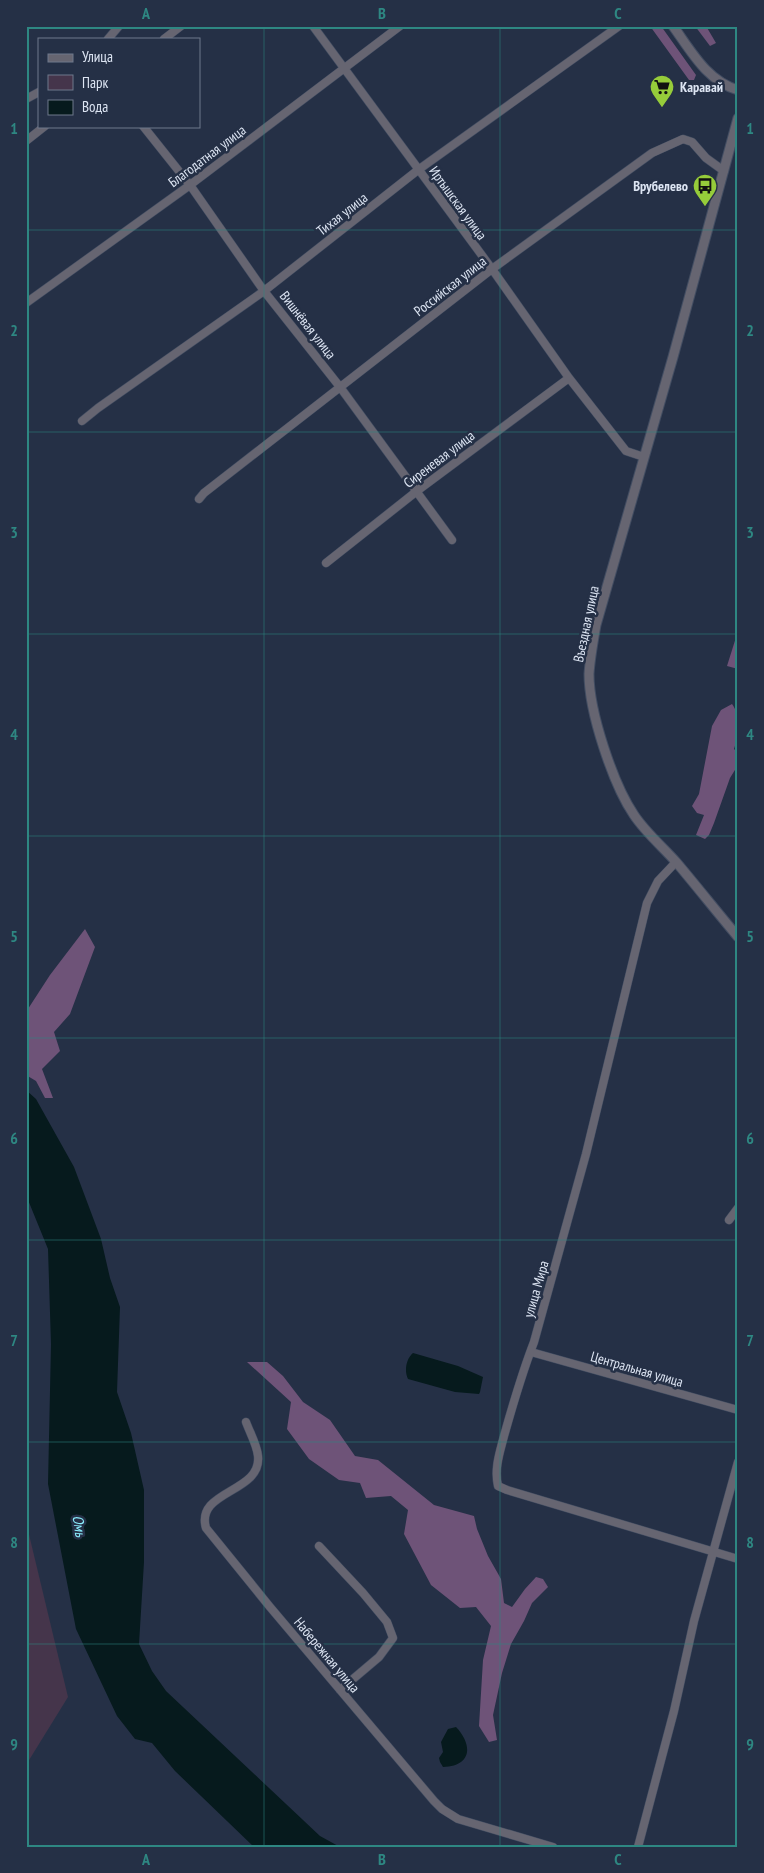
<svg xmlns="http://www.w3.org/2000/svg" width="764" height="1873" font-family="'PT Sans Narrow',sans-serif">
<style>
.green{fill:#45354b}
.forest{fill:#6e5378}
.water{fill:#061a1d}
.lines{fill:none;stroke-linecap:round;stroke-linejoin:round}
.minor-casing{stroke:#424d62;stroke-width:9}
.tertiary-casing{stroke:#424d62;stroke-width:11}
.minor{stroke:#666571;stroke-width:8}
.tertiary{stroke:#666571;stroke-width:9}
.grid{fill:none;stroke:#2e8782;stroke-width:1;stroke-opacity:0.55}
.labels{text-anchor:middle;stroke-width:5;stroke-linejoin:round;paint-order:stroke}
.poi-label{font-size:14px;font-weight:bold;fill:#dde5f3;stroke:#253046;text-anchor:start}
.street-label{font-size:14px;fill:#dde5f3;stroke:#253046}
.water-label{font-size:15px;font-style:italic;fill:#8aedfd;stroke:#253046}
.neatline{fill:none;stroke:#2e8782;stroke-width:2}
.grid-label{font-size:16px;text-anchor:middle;font-weight:bold;fill:#2e8782}
</style>
<rect width="100%" height="100%" fill="#253046"/>
<path class="green" d="M26,1522L68,1697L26,1765Z"/>
<path class="forest" d="M650,26H661L696,75L694,80H689Z
M695,26H706L716,43L710,46Z
M738,631V669L727,666Z
M732,704C741,716 739,734 734,749L738,753V765L730,778L714,823L709,835L705,839L696,835L704,815L697,813L692,806L699,794L712,726L721,710Z
M85,929L95,947L70,1014L54,1032L60,1051L42,1069L53,1098H45L36,1081L26,1075V1012L50,975Z
M247,1362H267L283,1376L303,1402L330,1420L355,1456L378,1460L434,1505L474,1516L477,1529L488,1556L501,1579L504,1603L512,1607L525,1589L536,1577L543,1579L548,1587L532,1603L524,1621L511,1644L502,1673L493,1715L497,1740L489,1742L479,1726L483,1660L491,1626L476,1607L460,1608L431,1585L404,1534L408,1510L391,1496L366,1498L360,1483L339,1480L309,1459L287,1429L291,1402Z"/>
<path class="water" d="M26,1090L36,1099L74,1167L101,1239L110,1278L120,1307L117,1392L131,1433L144,1490V1562L139,1644L152,1671L166,1691L320,1836L340,1847H254L175,1771L152,1743L135,1739L117,1716L76,1629L48,1484L51,1344L48,1249L26,1195Z
M413,1353L458,1366L483,1377L480,1392L479,1394L455,1392L408,1379C404,1371 406,1359 413,1353Z
M456,1727C473,1745 472,1766 443,1767L440,1762L439,1758L443,1752L441,1742L448,1729Z"/>
<g class="lines">
<defs>
<path id="minor" d="M313,26L492,269L569,378L626,451L644,457
M108,39L119,26
M164,39L181,26
M26,99L39,92
M143,126L190,185L264,291L340,387L452,540
M26,141L45,126
M26,303L190,185L400,26
M82,421L98,408L264,291L418,170L619,26
M199,499L204,493L492,269L652,153L683,139L692,142L706,158L724,171
M326,563L417,491L569,378
M676,862L658,881L647,903L586,1154L534,1342C522,1373 513,1404 504,1436C500,1452 494,1468 498,1486L507,1490L738,1559
M729,1220L738,1208
M531,1352L738,1410
M246,1422C250,1433 257,1445 258,1456C262,1493 195,1490 206,1528L270,1607L434,1801L442,1809L458,1819L553,1847
M319,1546L363,1593L387,1622L393,1638L379,1657L340,1690
M638,1847L674,1711L694,1621L738,1462"/>
<path id="tertiary" d="M673,26C691,51 707,81 738,90
M738,118L673,357L596,625C593,642 590,658 589,674C589,712 613,784 634,815C646,833 663,847 677,863C698,888 717,912 738,937"/>
</defs>
<use href="#minor" class="minor-casing"/>
<use href="#tertiary" class="tertiary-casing"/>
<use href="#minor" class="minor"/>
<use href="#tertiary" class="tertiary"/>
</g>
<path class="grid" d="M264,26V1847M500,26V1847M26,230H738M26,432H738M26,634H738M26,836H738M26,1038H738M26,1240H738M26,1442H738M26,1644H738"/>
<defs>
<symbol id="supermarket-pin" viewBox="-11 -11 22 30"><path d="M0 17L-7.5 6A9.5 9.5 0 1 1 7.5 6Z" fill="#96cc3a" stroke="#253046"/><path d="M-6-5.5h2.5l.6 2H6L4.5 2H-2.5L-4.4-4H-6ZM-1.5 3.2a1.3 1.3 0 1 0 .1 0ZM3 3.2a1.3 1.3 0 1 0 .1 0Z" fill="#111"/></symbol>
<symbol id="bus-pin" viewBox="-11 -11 22 30"><path d="M0 17L-7.5 6A9.5 9.5 0 1 1 7.5 6Z" fill="#96cc3a" stroke="#253046"/><path d="M-5-6H5V4H4V6H2V4H-2V6H-4V4H-5ZM-3.5-4V0h7V-4ZM-3.5 1.2v1.5H-2V1.2ZM2 1.2v1.5H3.5V1.2Z" fill="#111"/></symbol>
</defs>
<g fill-rule="evenodd">
<use href="#supermarket-pin" x="648" y="73" width="28" height="38"/>
<use href="#bus-pin" x="691" y="172" width="28" height="38"/>
</g>
<g class="labels">
<g class="poi-label">
<text x="680" y="92">Каравай</text>
<text x="688" y="191" text-anchor="end">Врубелево</text>
</g>
<g class="street-label">
<text transform="translate(207 156) rotate(-37)" y="5">Благодатная улица</text>
<text transform="translate(458 203) rotate(54)" y="5">Иртышская улица</text>
<text transform="translate(342 214) rotate(-38)" y="5">Тихая улица</text>
<text transform="translate(450 286) rotate(-38)" y="5">Российская улица</text>
<text transform="translate(308 325) rotate(52)" y="5">Вишнёвая улица</text>
<text transform="translate(439 459) rotate(-37)" y="5">Сиреневая улица</text>
<text transform="translate(586 624) rotate(-78)" y="5">Въездная улица</text>
<text transform="translate(536 1289) rotate(-74)" y="5">улица Мира</text>
<text transform="translate(637 1369) rotate(16)" y="5">Центральная улица</text>
<text transform="translate(327 1655) rotate(50)" y="5">Набережная улица</text>
</g>
<g class="water-label">
<text transform="translate(79 1526) rotate(82)" y="5">Омь</text>
</g>
</g>
<rect width="764" height="1873" fill="none" stroke="#253046" stroke-width="55"/>
<rect x="38" y="38" width="162" height="90" fill="#253046" stroke="#6f788b"/>
<rect x="48" y="54" width="25" height="8" fill="#666571" stroke="#6f788b"/>
<text x="82" y="62" font-size="15" fill="#dde5f3">Улица</text>
<rect x="48" y="75" width="25" height="15" fill="#45354b" stroke="#6f788b"/>
<text x="82" y="88" font-size="15" fill="#dde5f3">Парк</text>
<rect x="48" y="100" width="25" height="15" fill="#061a1d" stroke="#6f788b"/>
<text x="82" y="112" font-size="15" fill="#dde5f3">Вода</text>
<rect x="28" y="28" width="708" height="1818" class="neatline"/>
<g class="grid-label">
<text x="146" y="19">A</text>
<text x="382" y="19">B</text>
<text x="618" y="19">C</text>
<text x="14" y="134">1</text>
<text x="750" y="134">1</text>
<text x="14" y="336">2</text>
<text x="750" y="336">2</text>
<text x="14" y="538">3</text>
<text x="750" y="538">3</text>
<text x="14" y="740">4</text>
<text x="750" y="740">4</text>
<text x="14" y="942">5</text>
<text x="750" y="942">5</text>
<text x="14" y="1144">6</text>
<text x="750" y="1144">6</text>
<text x="14" y="1346">7</text>
<text x="750" y="1346">7</text>
<text x="14" y="1548">8</text>
<text x="750" y="1548">8</text>
<text x="14" y="1750">9</text>
<text x="750" y="1750">9</text>
<text x="146" y="1865">A</text>
<text x="382" y="1865">B</text>
<text x="618" y="1865">C</text>
</g>
</svg>
